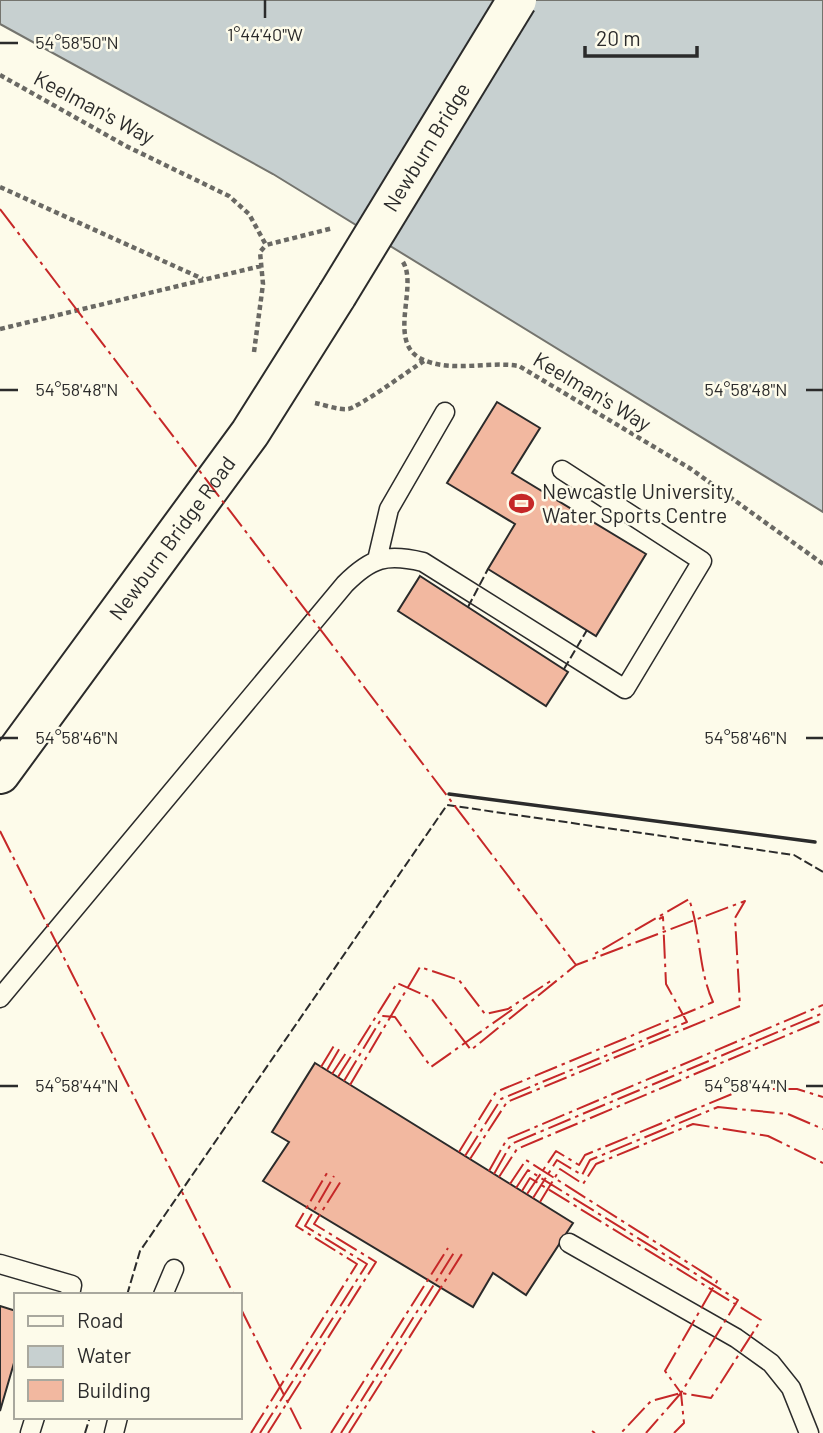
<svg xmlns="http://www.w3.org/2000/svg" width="823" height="1433" font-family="Barlow,sans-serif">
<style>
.water{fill:#c7d0d0;stroke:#74746e;stroke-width:2}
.building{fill:#f2b8a0;stroke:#2b2b2b;stroke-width:2}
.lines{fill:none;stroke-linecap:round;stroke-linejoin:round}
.lane-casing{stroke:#2b2b2b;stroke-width:21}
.secondary-casing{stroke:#2b2b2b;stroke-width:42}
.path{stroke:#6a6964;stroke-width:4.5;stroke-dasharray:5 3.5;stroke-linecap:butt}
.lane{stroke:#fdfbea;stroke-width:18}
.secondary{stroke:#fdfbea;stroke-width:38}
.secondary-bridge-casing{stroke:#2b2b2b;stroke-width:42;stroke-linecap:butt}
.secondary-bridge{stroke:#fdfbea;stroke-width:38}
.fence{stroke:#2b2b2b;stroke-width:2;stroke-dasharray:9 3.5;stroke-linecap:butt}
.wall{stroke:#2b2b2b;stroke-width:3.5}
.power{stroke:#c62828;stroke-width:2;stroke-dasharray:24 5 3.5 5;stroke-linecap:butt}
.ticks{fill:none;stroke:#2b2b2b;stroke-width:2.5}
.labels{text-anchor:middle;stroke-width:5;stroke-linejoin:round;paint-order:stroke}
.street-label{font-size:21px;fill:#2b2b2b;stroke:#fdfbea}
.poi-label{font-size:21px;fill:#2b2b2b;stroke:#fdfbea;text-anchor:start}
.ticks-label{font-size:18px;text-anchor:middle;fill:#2b2b2b;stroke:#fdfbea;stroke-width:5;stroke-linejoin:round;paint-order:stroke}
</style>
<rect width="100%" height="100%" fill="#fdfbea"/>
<path class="water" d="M0,0H823V512L273,174L0,24Z"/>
<path class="building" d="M497,402L540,428L512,473L646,554L596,636L488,569L515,524L447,483Z
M420,576L568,672L546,706L398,611Z
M315,1063L573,1223L526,1295L493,1273L473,1307L263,1181L289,1142L272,1132Z
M0,1306L16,1311V1356L0,1411Z"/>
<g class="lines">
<defs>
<path id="lane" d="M377,560L389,509L445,412
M0,998L345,584C371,558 386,553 423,562L625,689L702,561L562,470
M569,1243L736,1338L771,1363L791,1388L809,1433
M0,1264L72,1285L70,1295
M163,1295L174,1269
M30,1433L35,1417
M114,1433L118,1417"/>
<g id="secondary">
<path id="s1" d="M0,774L250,433L337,295"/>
</g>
</defs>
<use href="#lane" class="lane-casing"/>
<use href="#secondary" class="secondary-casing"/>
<path class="path" d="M0,75L126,146L229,196L249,214L266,245L333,228
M0,187L203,279
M403,262C419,288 384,346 426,361C455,372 489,361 519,366L691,469L823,564
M0,329L261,266
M254,352L263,284L260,252L266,245
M315,403C325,405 338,410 348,409C358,408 411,369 424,361"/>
<use href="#lane" class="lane"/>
<use href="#secondary" class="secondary"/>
<defs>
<g id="secondary-bridge">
<path id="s2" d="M337,295L517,0"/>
</g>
</defs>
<use href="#secondary-bridge" class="secondary-bridge-casing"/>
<use href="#secondary-bridge" class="secondary-bridge"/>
<path class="fence" d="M468,607L488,569
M564,669L587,630
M127,1295L140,1251L447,805L794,855L823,872
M85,1433L90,1417"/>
<path class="wall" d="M449,794L815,842"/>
<path class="power" d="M0,209L576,965
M0,831L234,1295
M321,1067L335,1044
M327,1070L341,1046
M332,1074L348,1050
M338,1077L397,983L431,998L471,1050L576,965L745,901L735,918L740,1006L507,1102L470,1159
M344,1081L383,1016L395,1017L431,1067L513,1009
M350,1085L420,967L459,980L485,1014L508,1009L552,980
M459,1152L496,1092L713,1002C698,969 701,933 689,899L591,956
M465,1156L501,1099L687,1022L666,984L663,917L659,919
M489,1171L507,1139L823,1005
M494,1174L511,1144L823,1013
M499,1177L517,1149L823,1020
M510,1184L526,1160L717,1281L665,1371L681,1393L684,1423L674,1433
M516,1188L528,1170L738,1300L681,1393L646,1433
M522,1191L530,1178L761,1320L711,1398L681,1393L651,1401L621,1433
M527,1194L556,1151L579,1165L585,1155L744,1089H797L823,1097
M533,1198L557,1160L582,1175L590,1160L718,1107L788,1114L823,1129
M540,1202L560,1169L583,1184L596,1164L693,1124L768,1136L823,1163
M240,1307L303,1433
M592,1431L595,1433
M251,1433L357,1264L296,1226L327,1173
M260,1433L367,1264L305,1226L334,1176
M268,1433L376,1262L314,1224L341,1181
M331,1433L448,1248
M341,1433L455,1251
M349,1433L462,1254"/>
</g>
<path class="ticks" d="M265,0V18M0,43H18M0,390H18M806,390H823M0,738H18M806,738H823M0,1086H18M806,1086H823"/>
<defs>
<symbol id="stadium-bare" viewBox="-9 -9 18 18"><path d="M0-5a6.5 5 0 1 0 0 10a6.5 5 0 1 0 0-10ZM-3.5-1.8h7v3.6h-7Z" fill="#c62828" stroke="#fdfbea" stroke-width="2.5" paint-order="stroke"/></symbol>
</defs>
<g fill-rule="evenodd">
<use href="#stadium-bare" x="504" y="486" width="35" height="35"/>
</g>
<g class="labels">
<g class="street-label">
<text transform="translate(94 108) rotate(28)" y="7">Keelman's Way</text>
<text dy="7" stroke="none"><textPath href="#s2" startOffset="173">Newburn Bridge</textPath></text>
<text transform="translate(592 392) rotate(31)" y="7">Keelman's Way</text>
<text dy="7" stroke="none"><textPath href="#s1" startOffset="292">Newburn Bridge Road</textPath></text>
</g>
<g class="poi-label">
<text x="542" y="499">Newcastle University<tspan x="542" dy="24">Water Sports Centre</tspan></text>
</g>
</g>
<g class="ticks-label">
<text x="265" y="41">1°44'40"W</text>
<text x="77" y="49">54°58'50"N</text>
<text x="77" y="396">54°58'48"N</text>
<text x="746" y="396">54°58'48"N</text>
<text x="77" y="744">54°58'46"N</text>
<text x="746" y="744">54°58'46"N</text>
<text x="77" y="1092">54°58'44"N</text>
<text x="746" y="1092">54°58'44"N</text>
</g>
<rect x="14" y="1293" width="228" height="126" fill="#fdfbea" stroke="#a9a89e" stroke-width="2"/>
<rect x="28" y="1316" width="35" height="10" fill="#fdfbea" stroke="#a9a89e" stroke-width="2"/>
<text x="77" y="1328" font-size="21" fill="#2b2b2b">Road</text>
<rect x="28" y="1346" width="35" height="21" fill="#c7d0d0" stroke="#a9a89e" stroke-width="2"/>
<text x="77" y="1363" font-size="21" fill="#2b2b2b">Water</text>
<rect x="28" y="1380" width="35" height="21" fill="#f2b8a0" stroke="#a9a89e" stroke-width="2"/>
<text x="77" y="1398" font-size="21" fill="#2b2b2b">Building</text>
<path d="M585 46v10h112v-10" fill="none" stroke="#2b2b2b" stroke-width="3.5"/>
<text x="596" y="46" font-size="21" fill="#2b2b2b" stroke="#fdfbea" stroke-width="5" paint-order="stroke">20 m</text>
</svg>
